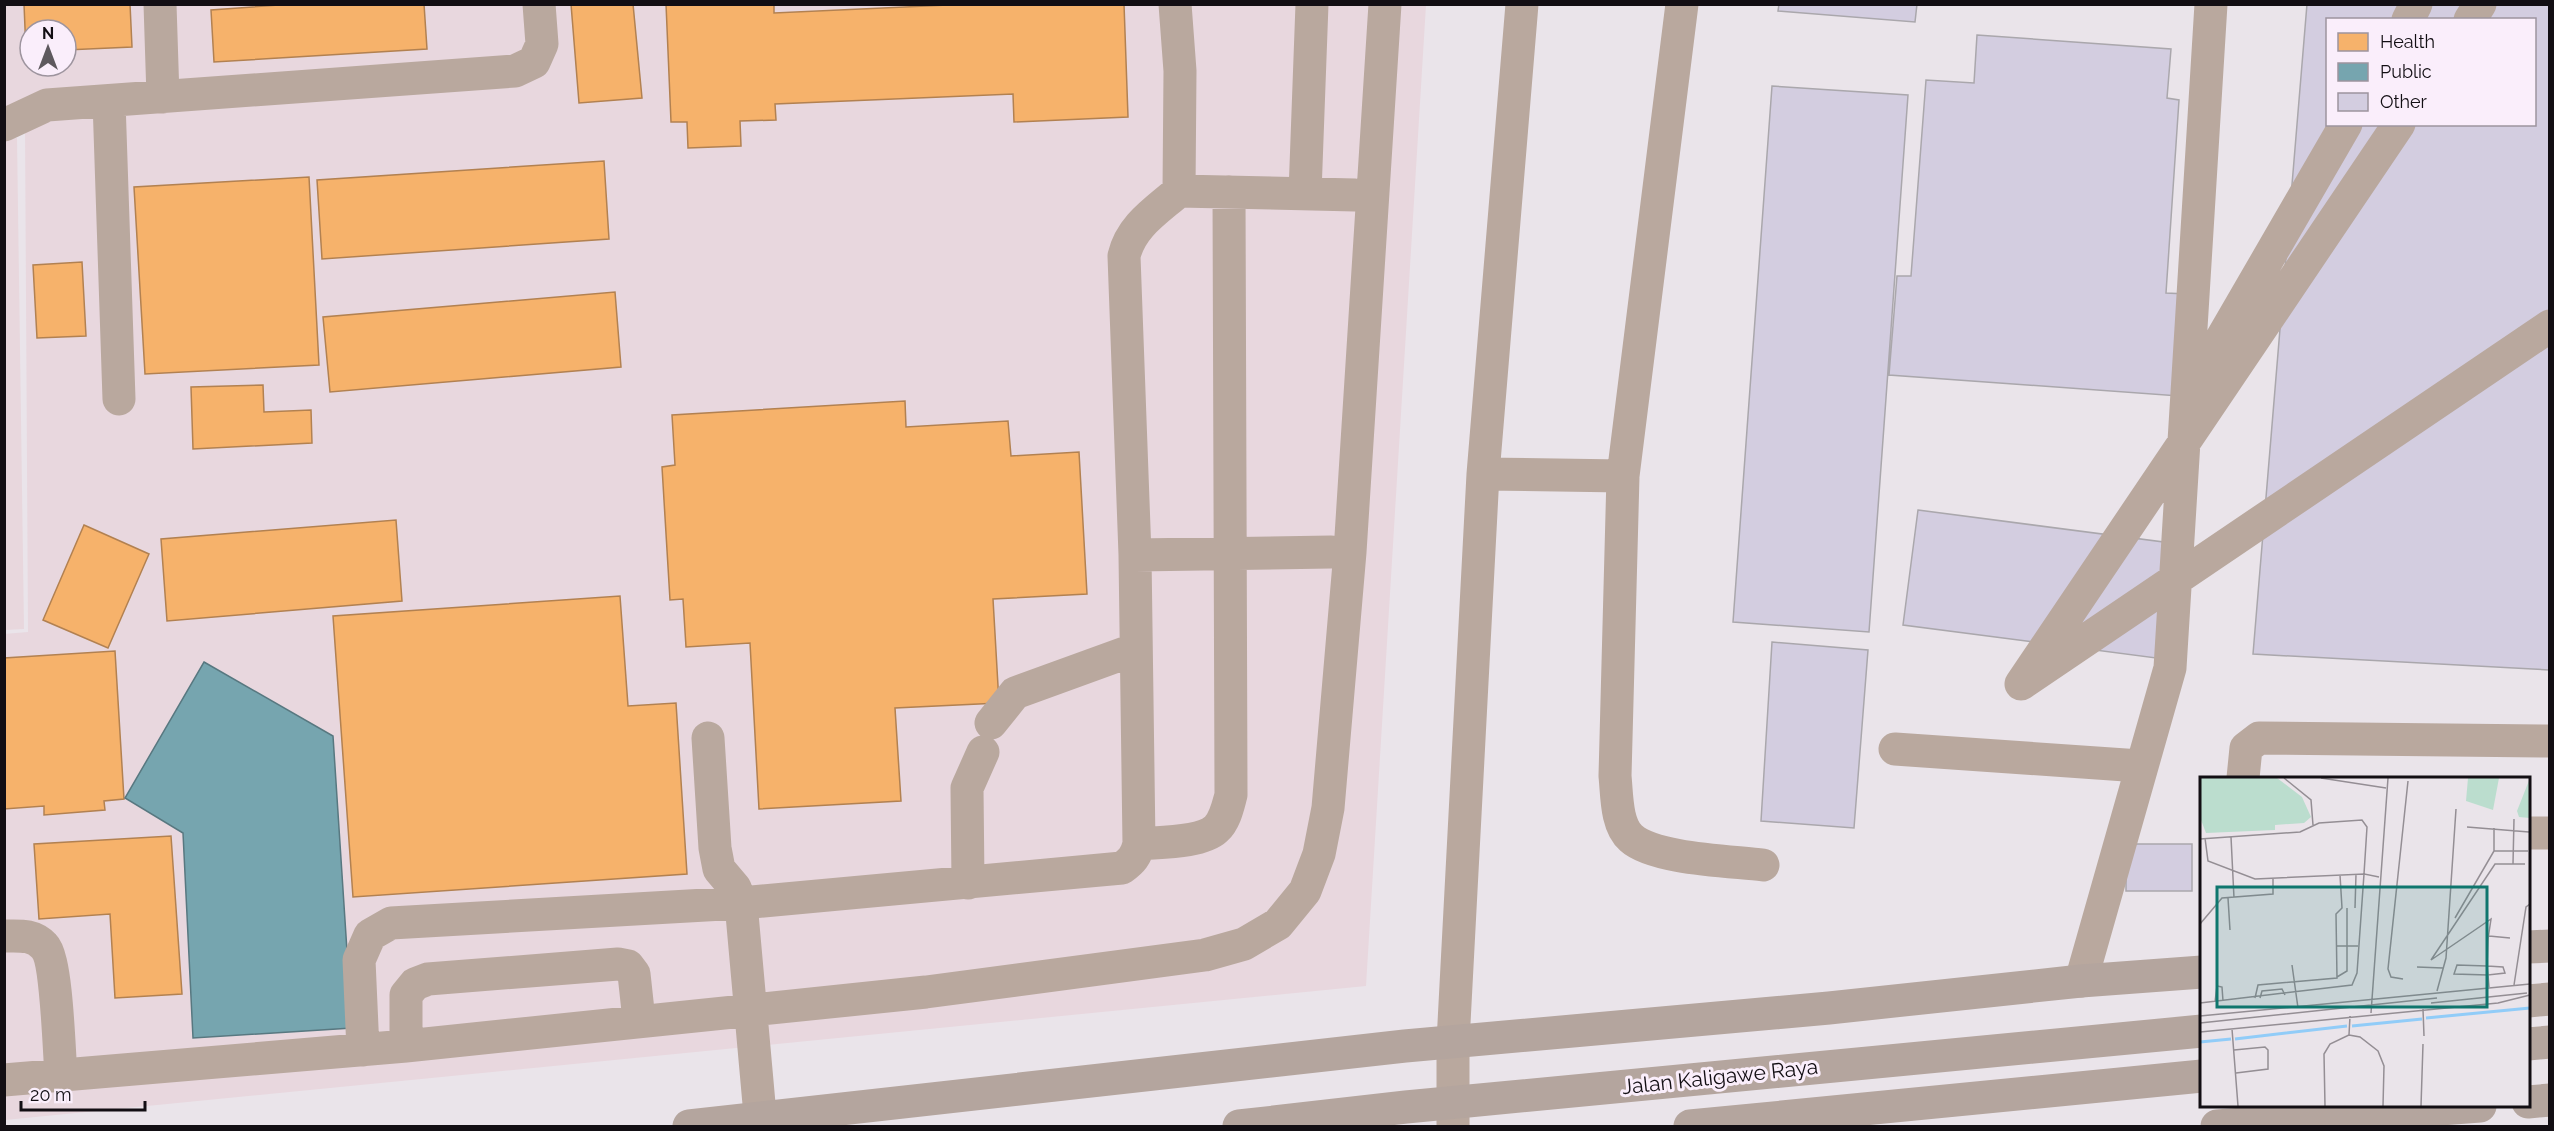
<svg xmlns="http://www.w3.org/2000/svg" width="2554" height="1131" font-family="Raleway,sans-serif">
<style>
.education{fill:#e8d7dd}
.medical{fill:#e8d7de;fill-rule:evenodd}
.health{fill:#f6b26b;stroke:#b28151;stroke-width:1.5}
.public{fill:#76a5af;stroke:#587880;stroke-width:1.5}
.building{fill:#d3cde0;stroke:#aaa7ac;stroke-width:1.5;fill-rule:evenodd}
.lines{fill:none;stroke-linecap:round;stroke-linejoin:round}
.minor{stroke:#b9a89e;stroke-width:33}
.highway{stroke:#b4a59e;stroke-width:33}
.labels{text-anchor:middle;stroke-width:6;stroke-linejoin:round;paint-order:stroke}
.street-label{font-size:21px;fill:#120e13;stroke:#faeefb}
.inset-river{fill:none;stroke:#91ccf8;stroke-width:3}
.inset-road{fill:none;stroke:#948e94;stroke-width:1.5}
.view{fill:#0f766e;fill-opacity:0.15;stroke:#0f766e;stroke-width:3}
.inset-edge{fill:none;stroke:#120e13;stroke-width:3}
</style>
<rect width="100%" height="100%" fill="#eae4ea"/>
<path class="education" d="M17,138L24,629L5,630L4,139Z"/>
<path class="medical" d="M5,5H1426L1366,986L5,1120L4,634L28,632L25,127L5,128ZM30,30H66V66H30Z"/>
<path class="health" d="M24,4H130L132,47L66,50V30H30V52H26Z
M293,4H424L427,49L214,62L211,10Z
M571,4H633L642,98L579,103Z
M666,4H774V13L970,4H1124L1128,117L1014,122L1013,94L775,104L776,120L740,121L741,146L688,148L687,122H671Z
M604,161L609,239L322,259L317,180Z
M309,177L319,365L145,374L134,187Z
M82,262L86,336L37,338L33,265Z
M615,292L621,367L330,392L323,317Z
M263,385L264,412L311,410L312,443L193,449L191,387Z
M905,401L906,427L1008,421L1011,456L1079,452L1087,594L993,599L999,703L895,708L901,801L759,809L750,643L686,647L683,599L670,600L662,467L675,465L672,415Z
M396,520L402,601L167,621L161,539Z
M84,525L149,554L108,648L43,620Z
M620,596L628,706L676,703L687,874L353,897L333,616Z
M115,651L124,799L104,801L105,810L44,815V806L4,809V658Z
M171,836L182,994L115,998L110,914L39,919L34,844Z"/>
<path class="public" d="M204,662L333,736L352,1028L193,1038L183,833L125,798Z"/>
<path class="building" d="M1779,4H1917L1915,22L1778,11Z
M2307,4H2550L2549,670L2253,654ZM2328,20H2534V124H2328Z
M1977,35L2171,49L2167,98L2179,100L2166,293L2187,294L2179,396L1889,375L1897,276H1911L1926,80L1974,83Z
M1772,86L1908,95L1869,632L1733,622Z
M1918,510L2171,543L2156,658L1903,625Z
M1772,642L1868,650L1854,828L1761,821Z
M2126,844H2192V891H2126Z"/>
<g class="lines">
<path class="minor" d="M160,4L163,97
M1682,4L1623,476L1615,776C1617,795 1616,825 1631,838C1654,859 1731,861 1763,865
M2408,20L2416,4
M2470,20L2480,4
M109,101L119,399
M2399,124L2021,684L2550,326
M4,125L47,105L515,71L534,62L542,44L539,4
M1179,191L1355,195
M1305,193L1312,4
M2190,393L2346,124
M1483,474L1623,476
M1135,555L1331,552
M991,723L1015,693L1136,649
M708,738L715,848L719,869L735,888L741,903L761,1126
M1895,749L2140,766
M2243,778L2246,748L2259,738L2550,741
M2528,833H2550
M1139,844C1158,842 1201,843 1216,829C1225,821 1228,806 1231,795L1229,192
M968,883L967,788L983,752
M4,936C19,936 33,934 44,946C57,959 59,1052 61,1075
M2081,981L2170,668L2211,4
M406,1046V995L415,984L428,979L618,964L628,966L634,974L639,1020
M363,1050L359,960L370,935L391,923L741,903L1122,868C1132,861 1136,856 1139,844L1135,555L1124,256C1131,226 1156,211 1179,191L1180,71L1175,4
M4,1080L406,1046L926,992L1205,955L1244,944L1278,924L1305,891L1319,854L1328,808L1350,552L1385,4
M1453,1126V1042L1483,474L1522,4"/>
<path class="highway" d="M2528,947L2550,946
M2528,1001L2550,999
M2528,1044L2550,1042
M2528,1102L2550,1100
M689,1126L1405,1046L1829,1008L2081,981L2202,972
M1239,1126L1406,1107L2202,1031
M1690,1126L2202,1076
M2217,1126L2480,1106"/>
</g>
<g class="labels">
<g class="street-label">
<text transform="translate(1720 1077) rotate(-6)" y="7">Jalan Kaligawe Raya</text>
</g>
</g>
<g transform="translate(2200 777)">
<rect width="330" height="330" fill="#eae4ea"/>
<path d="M0,1H77L102,20L111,40L104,46L75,48V53L6,56L1,43ZM268,1H299L293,33L266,24ZM330,1V41L319,40L317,34Z" fill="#bbddce"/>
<path class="inset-river" d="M226,241L330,231M152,249L222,242M35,262L147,249M0,265L31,262"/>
<path class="inset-road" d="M84,1L111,23L113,48M121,1L186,11M267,50L329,55M31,60L34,121M0,62L100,55L119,46L162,43L167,50L164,97L179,100M294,74H328M313,87L314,42M28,121L30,153M155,131L156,97M255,141L294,74V51M0,147L22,121L73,117V101M289,159L310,161M137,169H158M92,188L98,231M217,190L243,191M137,200L147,194V131M203,202L191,200L188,192L208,4M314,208L326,130L330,127M289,210L288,198L254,197L257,188L287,189L303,190L305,196L288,198L287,189L288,162L291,142L231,183L295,87H325M237,214L246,181L256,32M55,221L58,208L137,201L136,137L142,131L140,98M60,221L62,214L82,212L85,218M15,225L17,209L22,210L23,224M0,226L152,208L157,196L164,97L55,102L8,84L5,61M231,226L327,216M223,232L224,259M171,236L188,1M0,239L330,207M0,246L237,221M32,252L38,329M0,255L298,226L330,218M149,258L160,260L178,274L184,289L183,329M34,273L65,270L68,273V292L36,296M125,329L124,277L130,267L149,258L150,239M221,329L223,267"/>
<path class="view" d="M17,110H287V230H17Z"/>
<rect width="330" height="330" class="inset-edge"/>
</g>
<rect width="2554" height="1131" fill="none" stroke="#120e13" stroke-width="12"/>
<rect x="2326" y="18" width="210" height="108" fill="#faeefb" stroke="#9d949e" stroke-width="1.5"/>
<rect x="2338" y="33" width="30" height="18" fill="#f6b26b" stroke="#9d949e" stroke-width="1.5"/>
<text x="2380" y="48" font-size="18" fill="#120e13">Health</text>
<rect x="2338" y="63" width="30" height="18" fill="#76a5af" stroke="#9d949e" stroke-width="1.5"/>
<text x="2380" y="78" font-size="18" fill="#120e13">Public</text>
<rect x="2338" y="93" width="30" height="18" fill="#d3cde0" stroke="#9d949e" stroke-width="1.5"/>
<text x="2380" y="108" font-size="18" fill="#120e13">Other</text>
<g transform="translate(48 48)"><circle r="28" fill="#faeefb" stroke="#9d949e" stroke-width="1.5"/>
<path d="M0-4.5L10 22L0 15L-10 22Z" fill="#5e595e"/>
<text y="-9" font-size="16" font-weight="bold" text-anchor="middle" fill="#120e13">N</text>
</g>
<path d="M21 1101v9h124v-9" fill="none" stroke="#120e13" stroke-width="3"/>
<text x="30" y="1101" font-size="18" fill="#120e13" stroke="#faeefb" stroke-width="4.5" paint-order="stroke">20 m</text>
</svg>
